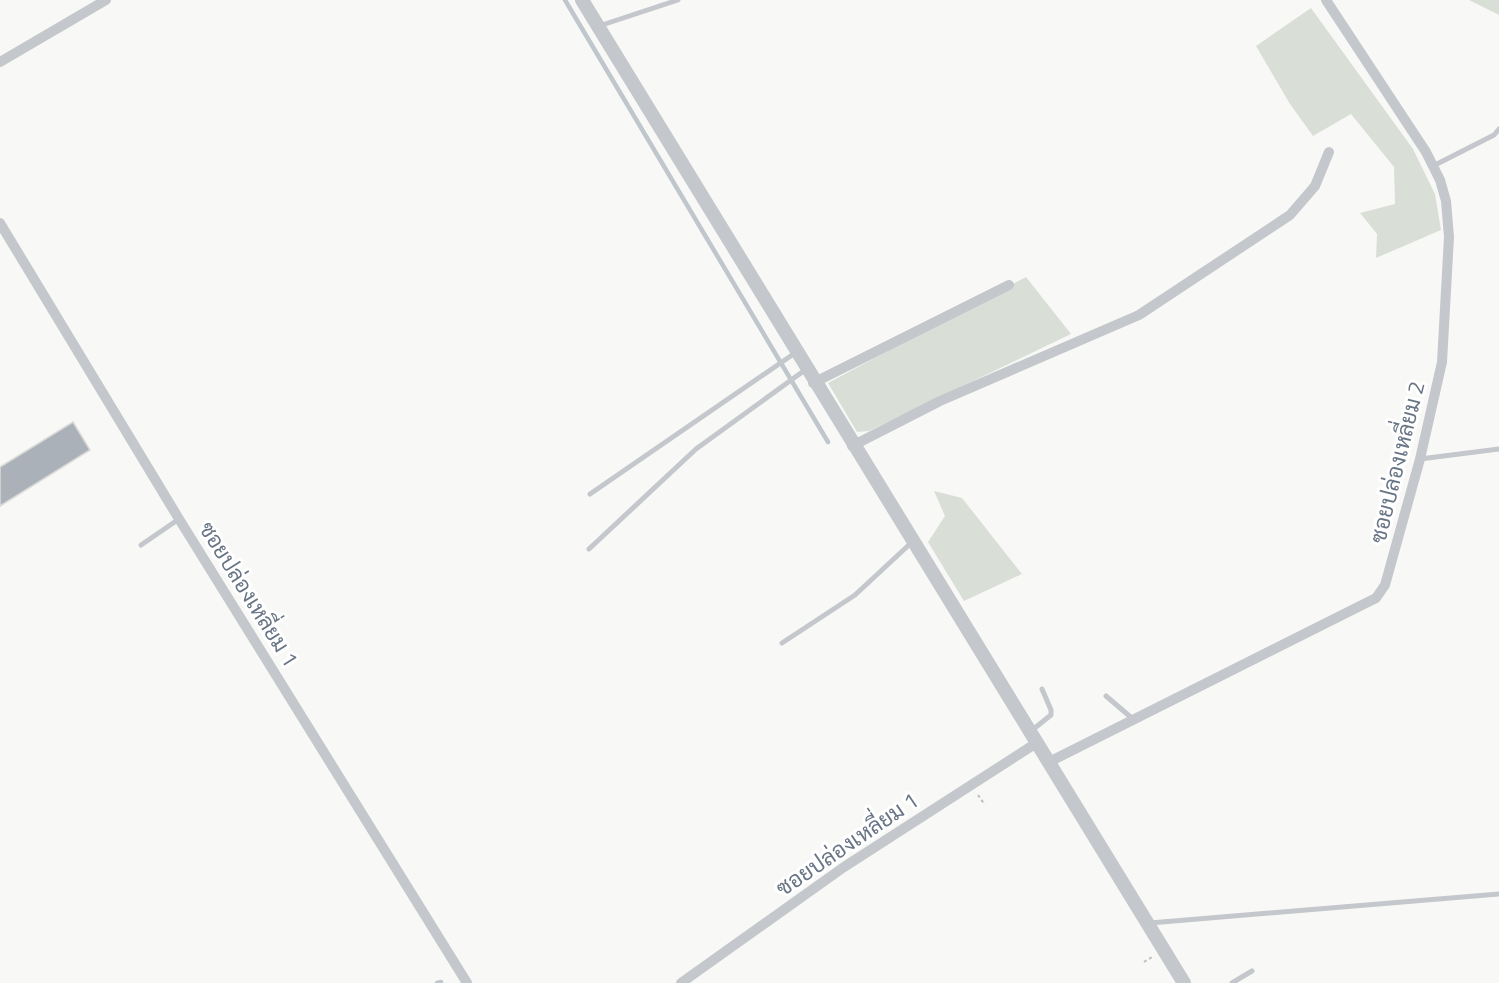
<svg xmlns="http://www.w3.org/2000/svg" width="1499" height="983" font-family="'Titillium Web',Sarabun,sans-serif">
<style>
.green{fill:#d9dfd7}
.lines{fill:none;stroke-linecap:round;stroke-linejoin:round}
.stream{stroke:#bfc6cc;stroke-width:4.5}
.building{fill:#abb1b8;stroke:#dadad8;stroke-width:1.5}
.path{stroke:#bcbec1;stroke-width:2;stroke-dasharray:3 3;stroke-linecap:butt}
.service{stroke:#c4c7cb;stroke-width:5}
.minor{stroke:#c4c7cb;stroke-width:10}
.tertiary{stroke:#c4c7cb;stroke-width:14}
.labels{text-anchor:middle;stroke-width:6;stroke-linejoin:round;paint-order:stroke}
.street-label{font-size:22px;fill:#697585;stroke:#fff}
</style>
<rect width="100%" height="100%" fill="#f8f8f6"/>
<path class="green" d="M1469,0H1499V15Z
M1311,8L1413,149L1435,194L1441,230L1376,258L1377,234L1360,213L1395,204L1394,167L1351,114L1313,136L1290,104L1256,46Z
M1026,277L1071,334L869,431L857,432L828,383Z
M934,491L962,498L1022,574L964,601L928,542L945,516Z"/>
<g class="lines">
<path class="stream" d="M565,0L828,442
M437,983L441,982"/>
</g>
<path class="building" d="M73,422L90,450L0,506V467Z"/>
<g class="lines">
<path class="path" d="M978,795L985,805
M1144,962L1152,957"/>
<path class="service" d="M599,26L678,0
M1433,166L1494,135L1499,129
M1420,459L1499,449
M590,494L795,353
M141,545L179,519
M589,549L696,449L805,370
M782,643L855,595L911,543
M1106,696L1133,719
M1031,731L1051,715V710L1042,689
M1150,923L1499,894
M1232,983L1252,971"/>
<path class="minor" d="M0,62L106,0
M0,223L179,519L467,983
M813,383L1009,285
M852,446L940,401L1139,315L1290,215L1315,186L1329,152
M1049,762L1376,598L1385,585L1420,459L1442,362L1449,237L1446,201L1440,180L1426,152L1326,0
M681,983L844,867L1038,742"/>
<path class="tertiary" d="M582,0C780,329 983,655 1184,983"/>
</g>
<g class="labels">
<g class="street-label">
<text transform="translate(1397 462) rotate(-76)" y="8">ซอยปล่องเหลี่ยม 2</text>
<text transform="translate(249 594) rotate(58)" y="8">ซอยปล่องเหลี่ยม 1</text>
<text transform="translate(847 844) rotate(-34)" y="8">ซอยปล่องเหลี่ยม 1</text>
</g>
</g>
</svg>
